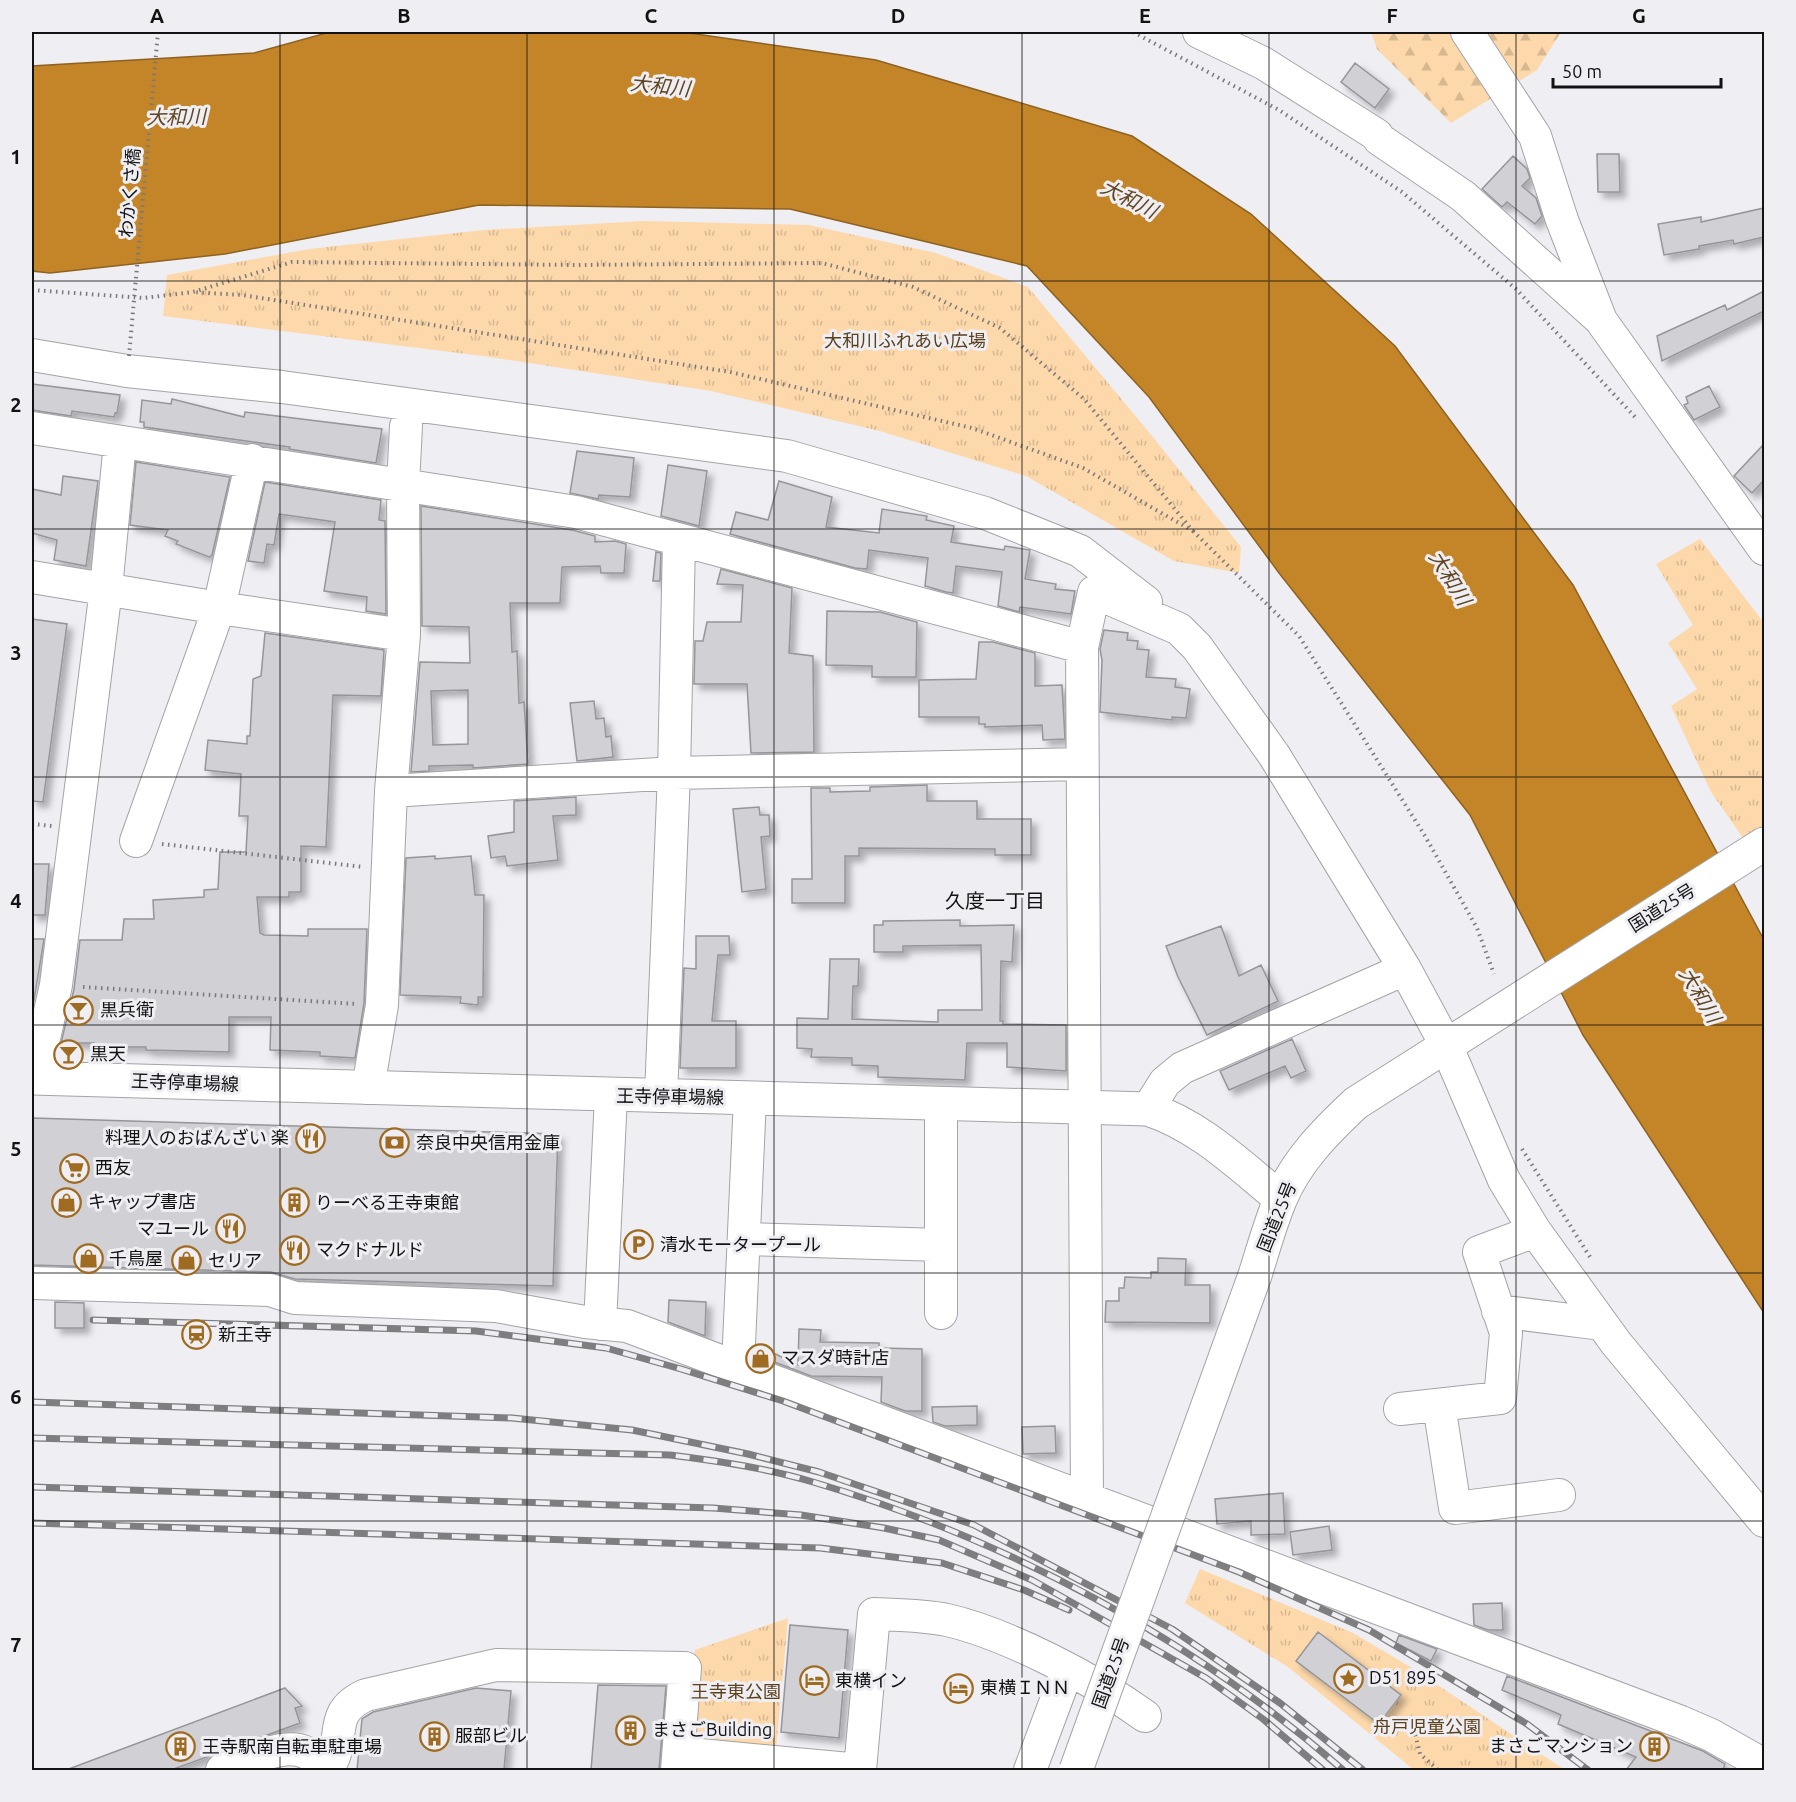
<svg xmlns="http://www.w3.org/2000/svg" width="1796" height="1802" font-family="Ubuntu,'Noto Sans JP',sans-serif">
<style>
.grass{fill:url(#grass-tufts)}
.forest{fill:url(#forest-firs)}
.water{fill:#c38528;stroke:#8e6222;stroke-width:1.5}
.building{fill:#d0d0d5;stroke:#95959a;stroke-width:1.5;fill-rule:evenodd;filter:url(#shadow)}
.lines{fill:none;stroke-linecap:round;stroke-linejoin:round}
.minor-casing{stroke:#a4a3a8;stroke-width:34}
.major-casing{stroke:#a4a3a8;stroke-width:35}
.highway-casing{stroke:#a4a3a8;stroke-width:35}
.path{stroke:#79797c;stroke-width:4;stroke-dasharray:1.5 4.5;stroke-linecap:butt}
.minor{stroke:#fff;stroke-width:32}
.major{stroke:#fff;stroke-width:33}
.highway{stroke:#fff;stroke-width:33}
.rail-casing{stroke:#7e7e81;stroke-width:7}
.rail{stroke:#eeeef3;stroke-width:4.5;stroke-dasharray:14;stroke-linecap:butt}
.highway-bridge-casing{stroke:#a4a3a8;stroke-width:35;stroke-linecap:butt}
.path-bridge{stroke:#79797c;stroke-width:4;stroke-dasharray:1.5 4.5;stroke-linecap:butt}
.highway-bridge{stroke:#fff;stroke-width:33}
.grid{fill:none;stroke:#121213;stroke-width:1.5;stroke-opacity:0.55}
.labels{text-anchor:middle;stroke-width:6;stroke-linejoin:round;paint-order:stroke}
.street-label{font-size:18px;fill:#121213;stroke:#eeeef3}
.park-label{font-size:18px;fill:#5c411d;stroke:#eeeef3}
.poi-label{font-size:18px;fill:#121213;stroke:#eeeef3;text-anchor:start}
.water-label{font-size:20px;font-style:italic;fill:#604521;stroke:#eeeef3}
.neighbourhood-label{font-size:20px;fill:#121213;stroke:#eeeef3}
.neatline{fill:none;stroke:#121213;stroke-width:2}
.grid-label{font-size:20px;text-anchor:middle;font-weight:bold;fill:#121213}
</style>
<defs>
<pattern id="grass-tufts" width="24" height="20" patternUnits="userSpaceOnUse" patternTransform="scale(1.5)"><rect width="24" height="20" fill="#fdd8aa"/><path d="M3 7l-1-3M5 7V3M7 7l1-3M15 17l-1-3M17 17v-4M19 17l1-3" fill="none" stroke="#d8b891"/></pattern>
<pattern id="forest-firs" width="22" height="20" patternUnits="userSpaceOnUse" patternTransform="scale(1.5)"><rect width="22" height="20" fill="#fdd8aa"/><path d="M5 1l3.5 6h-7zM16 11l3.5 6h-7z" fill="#d8b891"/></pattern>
<filter id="shadow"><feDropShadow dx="5.5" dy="5.5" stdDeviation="3" flood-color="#0004"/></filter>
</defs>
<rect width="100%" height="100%" fill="#eeeef3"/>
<path class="grass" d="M644,221L809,225L936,253L1028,287L1148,431L1241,547L1239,573L1174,561L1026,476L880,431L711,391L483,356L163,316L167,275L309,249L484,230Z
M1700,539L1764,623V868L1711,792L1671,706L1697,689L1668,643L1693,625L1656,564Z
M1200,1569L1353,1633L1412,1668L1565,1770H1414L1288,1667L1185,1603Z
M788,1618L776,1750L698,1742L687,1733L695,1650Z"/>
<path class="forest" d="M1371,32H1561L1537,70L1451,123L1377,49Z"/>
<path class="water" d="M330,32H682L876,60L1132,136L1251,214L1395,346L1573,585L1764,940V1313L1583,1035L1470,815L1279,573L1149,397L1027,266L790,209L479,205L225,254L50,273L32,271V66L254,53Z"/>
<path class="building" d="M1355,63L1389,89L1375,108L1341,82Z
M1597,154H1619L1620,192H1598Z
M1513,156L1527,169L1530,178L1522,186L1536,198L1542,216L1535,224L1507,202L1502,207L1482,189Z
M1764,208V237L1734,244L1733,240L1699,246V249L1664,255L1658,224L1701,217V222Z
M1764,291V311L1662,361L1657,336L1725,305L1727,310Z
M32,384L120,395L117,413H115L114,417L72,411L71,416L32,410Z
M1709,386L1720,407L1694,420L1684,405L1688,403L1686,397Z
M172,399L244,417L245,412L382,429L376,463L289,449L290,447L144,427V422H140L142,400L171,404Z
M1764,444V480L1752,493L1734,476Z
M577,451L634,458L630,497L599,495L598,499L570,493Z
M136,462L230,477L212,555L209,557L176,544L178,541L165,536L168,530L130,525Z
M668,465L707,471L699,526L661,516Z
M63,476L98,481L86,566L54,560L57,540L32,533V489L61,495Z
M779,481L832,497L826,527L879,533L882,509L927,516L926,520L954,526L951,542L1004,550L1005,546L1030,550L1025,579L1056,584L1055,589L1075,591L1071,614L1020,607L1019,612L998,606L1002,572L956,566L953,593L946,592L925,586L928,558L869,550L867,569L855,568L730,534L736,512L768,520Z
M265,482L381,500L379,520L385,521L386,614L366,611L367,597L324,591L335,522L279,514L274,545L267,544L264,563L248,561Z
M421,506L572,530L595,536V542L615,541L626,544L624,573H601L600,566L562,567L560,603H510L512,652L517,651L519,703L524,702L528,764L473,768V765L429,766V771L411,772L420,662L470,663L469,627L422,626ZM468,690V744L433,745L431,691Z
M656,552L661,553L660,581H653Z
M721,569L792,588L789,653L813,656L814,752L751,753L747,684H694L695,641H703L707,622H741L743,585L717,584Z
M827,611L880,612L917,622L916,677H872V666L826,665Z
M32,619L67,624L43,802L32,801Z
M1104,630L1128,633L1127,640L1138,641L1137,649L1149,650L1146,677L1176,679L1175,687L1190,689L1186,718L1172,717V720L1100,712L1102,660L1100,649Z
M265,633L384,650L381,696L333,695L326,847L301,846V892H289V897H257L260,933L264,935L308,936V929H367L364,1003L355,1058L320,1056V1052L270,1050L271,1017H229V1052L146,1050V1047H94V1043H61L74,989L80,940H122L124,919H154L153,900L204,897V890L218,889L220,852H246L248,816H239L241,774L205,770L208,740L247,744V736H250L253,679L261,676Z
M979,642H993L1035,653V686L1062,685L1065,739L1043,740L1042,725L985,727V724H979V717H919V680L976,679Z
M594,701L596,719L604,718L606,737L611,736L613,757L577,761L570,703Z
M927,785V801H977V819H1031V855H995V849L859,848V856H845V903H792V879H812L811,788H830V792L870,791V787Z
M576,797V815L553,816L558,860L507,866L505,856L491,858L488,836L514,832V801Z
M759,807L760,815H769L770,836L761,837L766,889L742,892L733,809Z
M435,856V859L471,856L475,895H484L483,997H478V1005L460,1003L461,997L400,995L406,858Z
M32,864H49L45,915H32Z
M960,920V926L1014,925L1012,962L1001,961L1000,1021H1003V1024L1066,1025V1071L1007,1067V1043H967L965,1080L878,1077V1066L852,1065V1058L811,1057L812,1049L797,1048V1018L828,1019L830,959H859L858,986H853L852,1019L938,1022V1010H982L981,945L903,946V952H874V925H883V921Z
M1221,926L1239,976L1261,965L1278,1001L1207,1035L1178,977L1166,946Z
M696,936H729L730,955H718L712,1021H736V1068H680L684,968L696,969Z
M32,939H44L32,1012Z
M1292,1039L1306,1071L1291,1078L1285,1066L1229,1090L1220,1071Z
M32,1118L558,1134L553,1286L295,1279L271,1272L32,1265Z
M1158,1258L1186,1259L1185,1285H1210V1323L1105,1322L1106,1301H1119V1288H1124L1125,1277L1151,1278V1272H1158Z
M669,1300L706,1302L705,1336L668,1322Z
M55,1302L84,1303V1328H55Z
M799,1329L821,1330L820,1342L879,1343V1348L922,1349V1411H905L881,1402L882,1377L811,1376L756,1355L757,1345L798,1365Z
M977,1406V1425L945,1426L933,1422L932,1407Z
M1055,1426L1056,1453L1023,1454L1022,1427Z
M1283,1493L1285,1534L1251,1535V1521L1217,1524L1215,1499Z
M1329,1526L1332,1550L1293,1555L1290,1532Z
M1502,1603L1503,1630H1488L1474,1625L1473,1604Z
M790,1625L848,1630L839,1738L781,1732Z
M1318,1632L1401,1695L1379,1724L1296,1661Z
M1399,1635L1437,1649L1431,1661L1396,1643Z
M1507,1676L1703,1751L1725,1764L1723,1770H1626L1636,1757L1558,1724L1561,1715L1502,1690Z
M598,1685L666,1686L659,1770H591Z
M285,1688L302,1706L295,1708L300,1723L171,1770H66Z
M476,1688L511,1691L504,1770H357L362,1719L365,1717L373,1712Z"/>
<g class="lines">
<defs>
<path id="minor" d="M1199,32L1263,63L1377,135L1379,139L1463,196L1600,319L1764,549
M1467,32L1535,136L1562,220L1600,318
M32,355L127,371L282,387L787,456L985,513L1080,551L1146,602
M32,428L576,512L1082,647L1087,1499
M32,577L219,608L404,635
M1082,647L1094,592L1179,629L1197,647L1274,755L1405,969L1446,1045L1504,1180L1535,1231L1616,1343L1764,1521
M391,791L674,773L1082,764
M136,841L219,608L252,460
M35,1078L56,985L106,589L120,442
M368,1088L382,1005L391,791L404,635L403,485L406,426
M661,1096L674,773L679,542
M1148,1109L1165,1082L1182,1068L1405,969
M744,1239L941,1245
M32,1283L270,1290L295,1298L496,1306L585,1322L627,1326L1681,1722L1711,1735L1764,1765
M1498,1311L1602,1324
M941,1313V1103
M600,1324L611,1096
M738,1366L750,1098
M1439,1405L1455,1508L1559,1495
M1400,1409L1500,1398L1506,1333L1479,1252L1535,1231
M679,1753L860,1770
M222,1770C250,1760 306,1729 321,1770
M327,1770C348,1741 325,1713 366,1695L496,1665L685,1668L677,1770
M860,1770L874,1614C899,1615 924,1615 947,1620C1008,1634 1095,1680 1145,1716
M1030,1770L1067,1671"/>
<path id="major" d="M32,1078L1148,1109C1200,1126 1238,1164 1280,1198"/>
<path id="highway" d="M1255,1275C1263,1250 1270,1224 1280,1200C1296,1161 1326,1131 1356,1103L1764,844"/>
</defs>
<use href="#minor" class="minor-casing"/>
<use href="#major" class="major-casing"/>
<use href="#highway" class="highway-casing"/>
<path class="path" d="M1133,32L1279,110L1402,192L1516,289L1635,417
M32,290L144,298L193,292L292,262L576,265L822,263L913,287L1000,328L1084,399L1193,531L1083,468L972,428L730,372L242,295L193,292
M1193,531L1299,636L1425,836L1477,928L1494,974
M32,824L52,826
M162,844L364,867
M83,987L357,1004
M1522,1149L1590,1257
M1414,1729L1420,1754L1438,1770"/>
<use href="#minor" class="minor"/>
<use href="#major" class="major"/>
<use href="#highway" class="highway"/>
<defs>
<path id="rail" d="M93,1320L476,1331L606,1348L681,1369L783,1401L1239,1572L1369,1630L1527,1724L1588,1770
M32,1402L512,1418L632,1430L748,1454L819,1472L974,1525L1172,1629L1280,1703L1363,1770
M32,1438L670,1455C718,1461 766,1468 813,1482C1006,1539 1192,1638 1343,1770
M32,1487L713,1508L801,1515L884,1528L939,1540L1032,1580L1206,1678L1263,1719L1323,1770
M32,1523L820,1548L942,1563L1024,1590L1069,1610"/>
</defs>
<use href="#rail" class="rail-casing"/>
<use href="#rail" class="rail"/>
<defs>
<path id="highway-bridge" d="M1076,1770L1255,1275"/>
</defs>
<use href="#highway-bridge" class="highway-bridge-casing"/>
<path class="path-bridge" d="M129,356L158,32"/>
<use href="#highway-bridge" class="highway-bridge"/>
</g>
<path class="grid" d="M280,32V1770M527,32V1770M774,32V1770M1022,32V1770M1269,32V1770M1516,32V1770M32,281H1764M32,529H1764M32,777H1764M32,1025H1764M32,1273H1764M32,1521H1764"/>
<defs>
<symbol id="bar-ring" viewBox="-11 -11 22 22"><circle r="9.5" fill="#eeeef3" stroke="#9e6b21" stroke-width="1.5"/><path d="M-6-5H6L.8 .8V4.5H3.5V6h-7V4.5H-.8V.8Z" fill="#9e6b21"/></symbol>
<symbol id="restaurant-ring" viewBox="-11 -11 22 22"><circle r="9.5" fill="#eeeef3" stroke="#9e6b21" stroke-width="1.5"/><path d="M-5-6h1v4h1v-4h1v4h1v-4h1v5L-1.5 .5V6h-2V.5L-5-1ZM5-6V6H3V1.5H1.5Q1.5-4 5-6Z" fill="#9e6b21"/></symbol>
<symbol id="bank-ring" viewBox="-11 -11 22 22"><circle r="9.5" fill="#eeeef3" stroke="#9e6b21" stroke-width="1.5"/><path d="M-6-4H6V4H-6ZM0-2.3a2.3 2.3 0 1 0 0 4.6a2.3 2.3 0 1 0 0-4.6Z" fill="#9e6b21"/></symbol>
<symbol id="supermarket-ring" viewBox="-11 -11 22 22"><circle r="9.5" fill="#eeeef3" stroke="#9e6b21" stroke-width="1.5"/><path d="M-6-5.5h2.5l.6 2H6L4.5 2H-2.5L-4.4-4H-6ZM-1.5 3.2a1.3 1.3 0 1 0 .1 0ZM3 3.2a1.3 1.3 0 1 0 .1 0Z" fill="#9e6b21"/></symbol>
<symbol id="shop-ring" viewBox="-11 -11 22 22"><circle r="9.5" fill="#eeeef3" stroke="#9e6b21" stroke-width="1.5"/><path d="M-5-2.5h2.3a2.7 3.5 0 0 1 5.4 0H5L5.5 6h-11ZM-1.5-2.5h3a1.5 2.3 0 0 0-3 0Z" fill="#9e6b21"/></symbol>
<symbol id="building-ring" viewBox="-11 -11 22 22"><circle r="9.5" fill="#eeeef3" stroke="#9e6b21" stroke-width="1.5"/><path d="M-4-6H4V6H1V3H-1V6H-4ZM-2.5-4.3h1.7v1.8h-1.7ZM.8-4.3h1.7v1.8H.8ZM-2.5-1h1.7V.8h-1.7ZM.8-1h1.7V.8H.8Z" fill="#9e6b21"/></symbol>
<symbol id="parking-ring" viewBox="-11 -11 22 22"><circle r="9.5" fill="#eeeef3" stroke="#9e6b21" stroke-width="1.5"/><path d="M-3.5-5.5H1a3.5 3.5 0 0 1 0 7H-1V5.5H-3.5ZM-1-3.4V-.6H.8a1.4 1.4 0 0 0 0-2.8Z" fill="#9e6b21"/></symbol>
<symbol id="station-ring" viewBox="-11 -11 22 22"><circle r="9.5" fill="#eeeef3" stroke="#9e6b21" stroke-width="1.5"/><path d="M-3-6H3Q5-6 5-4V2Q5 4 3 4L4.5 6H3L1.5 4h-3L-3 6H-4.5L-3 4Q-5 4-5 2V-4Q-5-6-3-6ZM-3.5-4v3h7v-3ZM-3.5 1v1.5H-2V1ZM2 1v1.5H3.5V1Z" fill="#9e6b21"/></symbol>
<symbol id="sight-ring" viewBox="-11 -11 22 22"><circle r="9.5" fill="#eeeef3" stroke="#9e6b21" stroke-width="1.5"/><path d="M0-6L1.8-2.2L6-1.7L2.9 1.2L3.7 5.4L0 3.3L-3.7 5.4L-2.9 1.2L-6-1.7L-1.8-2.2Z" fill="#9e6b21"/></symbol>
<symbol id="hotel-ring" viewBox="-11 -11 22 22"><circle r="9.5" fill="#eeeef3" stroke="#9e6b21" stroke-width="1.5"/><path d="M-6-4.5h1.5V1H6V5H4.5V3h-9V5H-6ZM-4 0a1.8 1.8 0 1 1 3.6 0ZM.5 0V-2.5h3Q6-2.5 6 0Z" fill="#9e6b21"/></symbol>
</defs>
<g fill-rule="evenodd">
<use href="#bar-ring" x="62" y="994" width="33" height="33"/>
<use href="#bar-ring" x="52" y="1038" width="33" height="33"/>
<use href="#restaurant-ring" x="294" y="1122" width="33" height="33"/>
<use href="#bank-ring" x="378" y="1126" width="33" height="33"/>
<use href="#supermarket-ring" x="58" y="1152" width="33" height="33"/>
<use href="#shop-ring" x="50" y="1186" width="33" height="33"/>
<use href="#building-ring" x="278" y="1186" width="33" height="33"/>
<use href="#restaurant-ring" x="214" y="1212" width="33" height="33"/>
<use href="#parking-ring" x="622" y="1228" width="33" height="33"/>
<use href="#restaurant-ring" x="278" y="1234" width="33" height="33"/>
<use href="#shop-ring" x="72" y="1242" width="33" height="33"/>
<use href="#shop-ring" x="170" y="1244" width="33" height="33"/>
<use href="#station-ring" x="180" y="1318" width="33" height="33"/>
<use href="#shop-ring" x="744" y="1342" width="33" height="33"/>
<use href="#sight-ring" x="1332" y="1662" width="33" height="33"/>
<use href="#hotel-ring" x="798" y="1664" width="33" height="33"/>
<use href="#hotel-ring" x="942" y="1672" width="33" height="33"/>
<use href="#building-ring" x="614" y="1714" width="33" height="33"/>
<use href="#building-ring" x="418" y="1720" width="33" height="33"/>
<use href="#building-ring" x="1638" y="1730" width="33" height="33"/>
<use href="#building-ring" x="164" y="1730" width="33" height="33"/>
</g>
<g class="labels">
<g class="street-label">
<text transform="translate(130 193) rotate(-85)" y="6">わかくさ橋</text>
<text transform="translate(1662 908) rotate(-32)" y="6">国道25号</text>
<text transform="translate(185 1083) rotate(2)" y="6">王寺停車場線</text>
<text transform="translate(670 1097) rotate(1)" y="6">王寺停車場線</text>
<text transform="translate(1277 1217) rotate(-68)" y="6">国道25号</text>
<text transform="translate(1111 1673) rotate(-70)" y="6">国道25号</text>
</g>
<g class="park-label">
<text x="905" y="347">大和川ふれあい広場</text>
<text x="736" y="1698">王寺東公園</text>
<text x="1427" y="1733">舟戸児童公園</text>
</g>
<g class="poi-label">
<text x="100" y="1016">黒兵衛</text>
<text x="90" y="1060">黒天</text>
<text x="289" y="1144" text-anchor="end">料理人のおばんざい 楽</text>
<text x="416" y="1149">奈良中央信用金庫</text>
<text x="95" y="1174">西友</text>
<text x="88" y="1208">キャップ書店</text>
<text x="315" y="1209">りーべる王寺東館</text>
<text x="209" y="1235" text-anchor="end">マユール</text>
<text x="660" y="1251">清水モータープール</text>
<text x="316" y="1256">マクドナルド</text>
<text x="109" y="1265">千鳥屋</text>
<text x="208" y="1267">セリア</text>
<text x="218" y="1341">新王寺</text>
<text x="781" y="1364">マスダ時計店</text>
<text x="1369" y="1684">D51 895</text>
<text x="835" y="1687">東横イン</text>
<text x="980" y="1694">東横ＩＮＮ</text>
<text x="652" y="1736">まさごBuilding</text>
<text x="455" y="1742">服部ビル</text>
<text x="1633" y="1752" text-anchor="end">まさごマンション</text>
<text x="202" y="1753">王寺駅南自転車駐車場</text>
</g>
<g class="water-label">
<text transform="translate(660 86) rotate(6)" y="7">大和川</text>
<text transform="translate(176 117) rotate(-1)" y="7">大和川</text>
<text transform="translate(1129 199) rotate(27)" y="7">大和川</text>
<text transform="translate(1450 578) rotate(58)" y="7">大和川</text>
<text transform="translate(1700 995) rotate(59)" y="7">大和川</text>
</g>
<g class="neighbourhood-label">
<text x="995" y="908">久度一丁目</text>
</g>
</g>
<rect width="1796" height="1802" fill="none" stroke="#eeeef3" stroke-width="66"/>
<path d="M1553 78v9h168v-9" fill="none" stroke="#121213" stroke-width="3"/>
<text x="1562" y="78" font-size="18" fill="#121213" stroke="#eeeef3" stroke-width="4.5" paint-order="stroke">50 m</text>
<rect x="33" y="33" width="1730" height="1736" class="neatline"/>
<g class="grid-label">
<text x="157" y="23">A</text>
<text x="404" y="23">B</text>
<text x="651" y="23">C</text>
<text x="898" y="23">D</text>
<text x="1145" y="23">E</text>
<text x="1392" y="23">F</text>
<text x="1639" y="23">G</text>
<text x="16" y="164">1</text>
<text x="16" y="412">2</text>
<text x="16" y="660">3</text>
<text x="16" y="908">4</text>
<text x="16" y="1156">5</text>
<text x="16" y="1404">6</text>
<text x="16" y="1652">7</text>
</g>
</svg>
